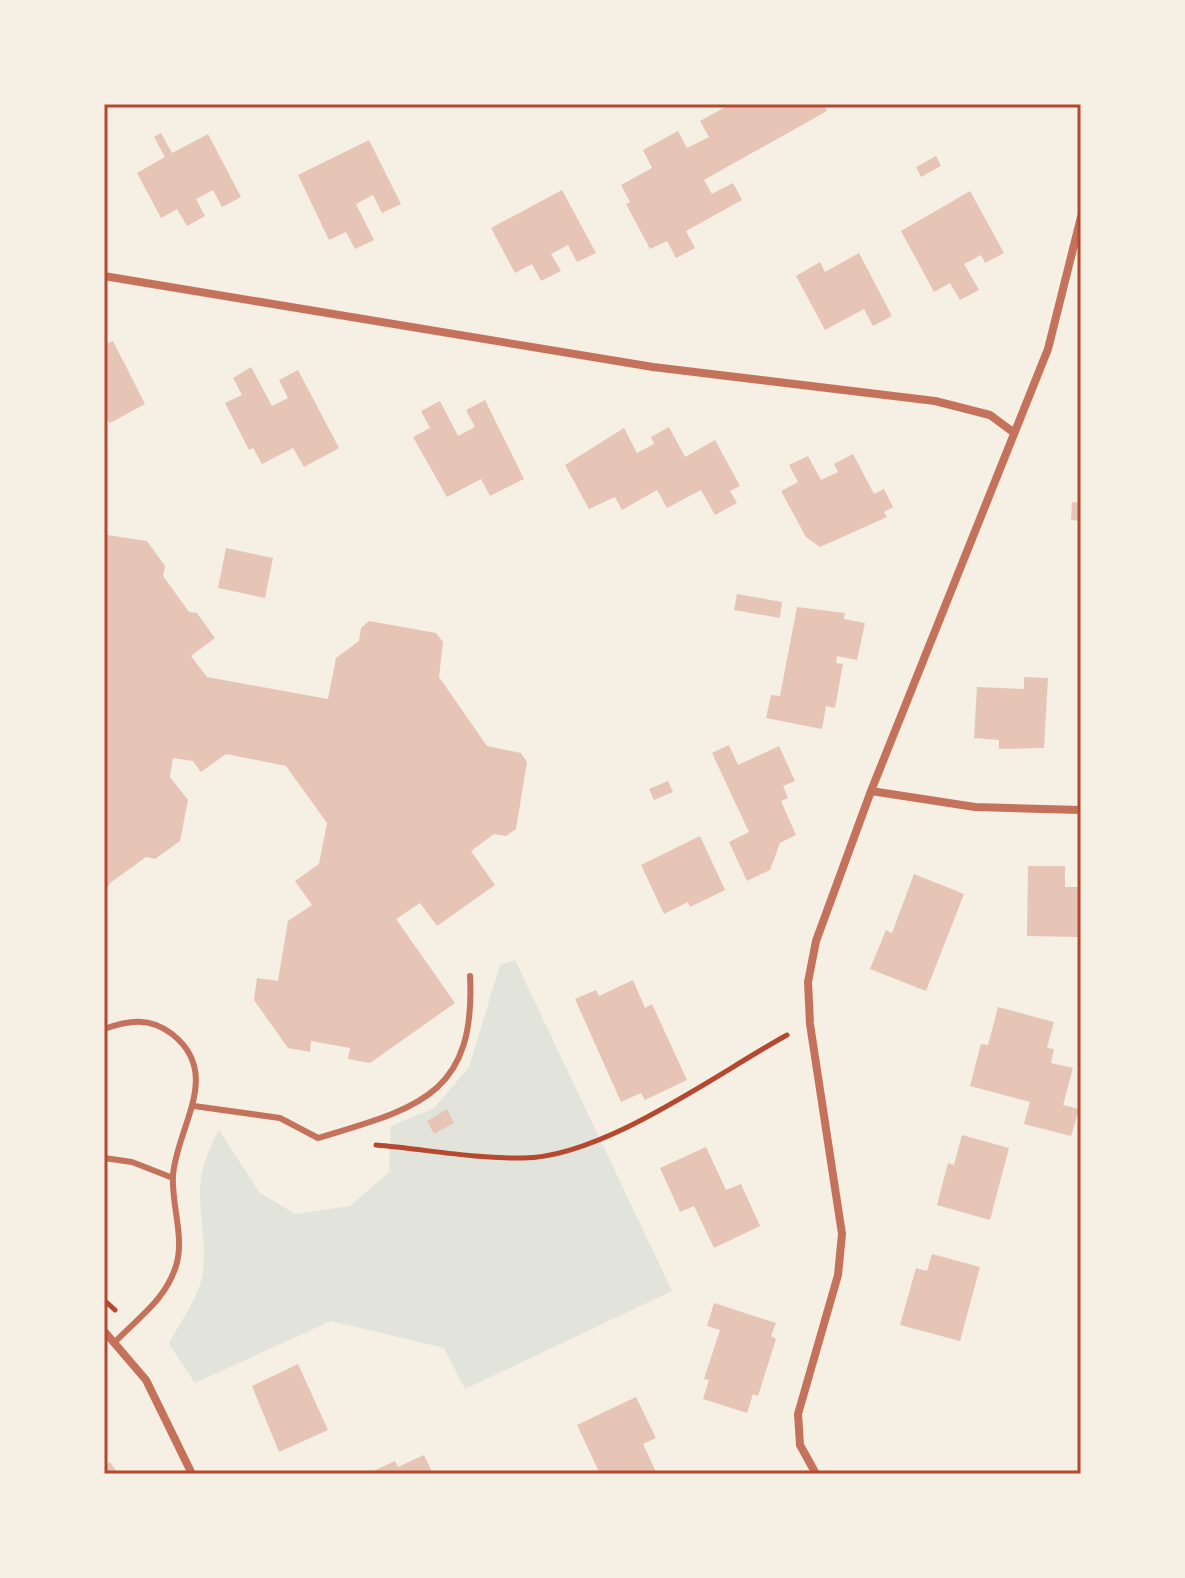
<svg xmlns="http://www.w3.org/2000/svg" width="1185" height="1578" font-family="'Archivo Narrow',sans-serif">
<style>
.green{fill:#e2e4dc}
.building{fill:#e6c5b7}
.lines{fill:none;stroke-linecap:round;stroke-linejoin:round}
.path{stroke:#b5482f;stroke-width:5}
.service{stroke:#c5725c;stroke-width:6}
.minor{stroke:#c5725c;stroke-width:8}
.neatline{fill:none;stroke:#b5482f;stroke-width:3}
</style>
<rect width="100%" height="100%" fill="#f6efe4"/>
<path class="green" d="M515,960L672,1291L465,1389L444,1348L331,1321L195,1383L169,1344C179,1323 201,1294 203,1271C208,1209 185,1192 219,1130L259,1192L295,1214L350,1206L389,1172L391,1126L434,1108L469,1067L500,965Z"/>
<path class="building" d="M731,104H823L827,111L704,180L712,194L733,183L742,200L686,231L695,248L676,258L667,241L650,249L626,204L630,202L621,185L652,168L643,150L678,131L687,148L709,137L700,121Z
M161,133L172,153L208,134L241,197L222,207L213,190L196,199L205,216L187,226L177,209L161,218L137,173L165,157L154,137Z
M369,140L401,204L382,213L373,195L356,204L374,240L355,249L346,232L329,240L298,175Z
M936,156L941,166L921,177L916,167Z
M562,190L596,253L577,262L568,245L551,254L561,271L541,281L532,264L515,273L491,228Z
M970,191L1004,253L985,263L981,255L964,264L979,290L960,300L950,283L934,292L901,231Z
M859,253L892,316L873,326L864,309L825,330L796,276L820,262L825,272Z
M113,341L145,404L110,423L104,418V345Z
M251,367L272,406L288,398L279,380L298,370L339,448L304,467L293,448L262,464L253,448L249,450L225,403L242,395L233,378Z
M485,400L524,479L490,496L481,479L447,497L413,437L430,428L421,411L440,401L458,436L475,427L466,410Z
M669,427L685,457L715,440L740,486L730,491L737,503L715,515L701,490L667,508L657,490L622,510L615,497L589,509L565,465L624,428L637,453L654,444L651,437Z
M853,454L874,494L884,489L893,507L884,512L887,517L820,547L806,537L781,491L798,482L789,465L808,456L821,480L838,472L834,464Z
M1072,502L1081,503V521L1071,520Z
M107,535L147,541L165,566L163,576L189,612L197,613L215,638L191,656L207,677L328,699L336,658L359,641L361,628L369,621L436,633L443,642L439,677L487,746L521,753L527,762L516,829L506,836L494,834L471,851L495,885L437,926L420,903L396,919L455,1003L370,1063L348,1059L350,1048L311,1041L310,1052L288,1048L254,1000L257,978L278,981L288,921L312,905L295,881L319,864L327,823L286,766L226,754L201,772L193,761L173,758L170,777L188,800L180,841L155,859L146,857L110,883L104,895V537Z
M226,548L273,558L265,598L218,588Z
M737,594L782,602L780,618L734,610Z
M797,607L845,613L844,619L865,623L857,660L837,656L836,663L843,664L835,708L826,706L822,729L766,718L771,695L780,696Z
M1024,677L1048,678L1044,748L999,749V740L974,738L977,687L1024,689Z
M729,745L738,765L779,746L795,781L783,786L788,798L781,801L796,835L780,843L770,870L747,881L729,842L749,832L712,753Z
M668,781L673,792L654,800L649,789Z
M700,836L725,890L690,907L688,902L664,914L641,865Z
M1028,866H1065V887H1081V937L1027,936Z
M914,874L964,894L926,991L870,969L886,930L892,933Z
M633,980L645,1008L652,1004L687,1080L645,1100L641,1093L621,1102L575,999L596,990L599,996Z
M998,1007L1054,1022L1047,1048L1054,1049L1051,1063L1073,1068L1063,1105L1079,1109L1071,1136L1024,1124L1030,1102L970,1086L981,1044L988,1045Z
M447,1109L454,1123L434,1134L427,1121Z
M962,1135L1009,1148L990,1220L937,1205L948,1163L954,1165Z
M706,1147L726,1190L741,1184L760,1226L714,1248L694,1206L680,1212L660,1168Z
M932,1254L980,1267L960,1341L900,1325L916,1268L927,1271Z
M714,1303L776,1323L771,1336L776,1339L758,1396L753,1394L747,1413L703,1399L709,1380L704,1379L720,1330L707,1326Z
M298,1364L328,1430L279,1452L252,1386Z
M636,1397L656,1438L643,1444L657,1474H600L577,1425Z
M424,1455L433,1474H367L395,1461L398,1467Z
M110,1462L118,1474H104V1466Z"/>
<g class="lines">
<path class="path" d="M376,1145C424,1149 475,1159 523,1158C604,1157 716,1074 787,1035
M104,1300L115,1310"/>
<path class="service" d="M104,1029C129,1020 150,1017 172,1034C223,1074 177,1126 173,1175C171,1204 185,1237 176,1266C165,1300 140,1316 116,1341
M194,1106L280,1118L318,1138C417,1108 476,1096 470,976
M104,1158L132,1162L173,1178"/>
<path class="minor" d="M104,276L653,367L935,401L990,415L1013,432
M871,791L975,807L1081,810
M104,1331L146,1380L192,1474
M816,1474L800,1445L798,1414L838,1275L842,1234L810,1024L808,982L816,941L871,791L1048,349L1081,217"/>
</g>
<rect width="1185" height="1578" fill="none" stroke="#f6efe4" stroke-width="212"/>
<rect x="106" y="106" width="973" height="1366" class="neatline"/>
</svg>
